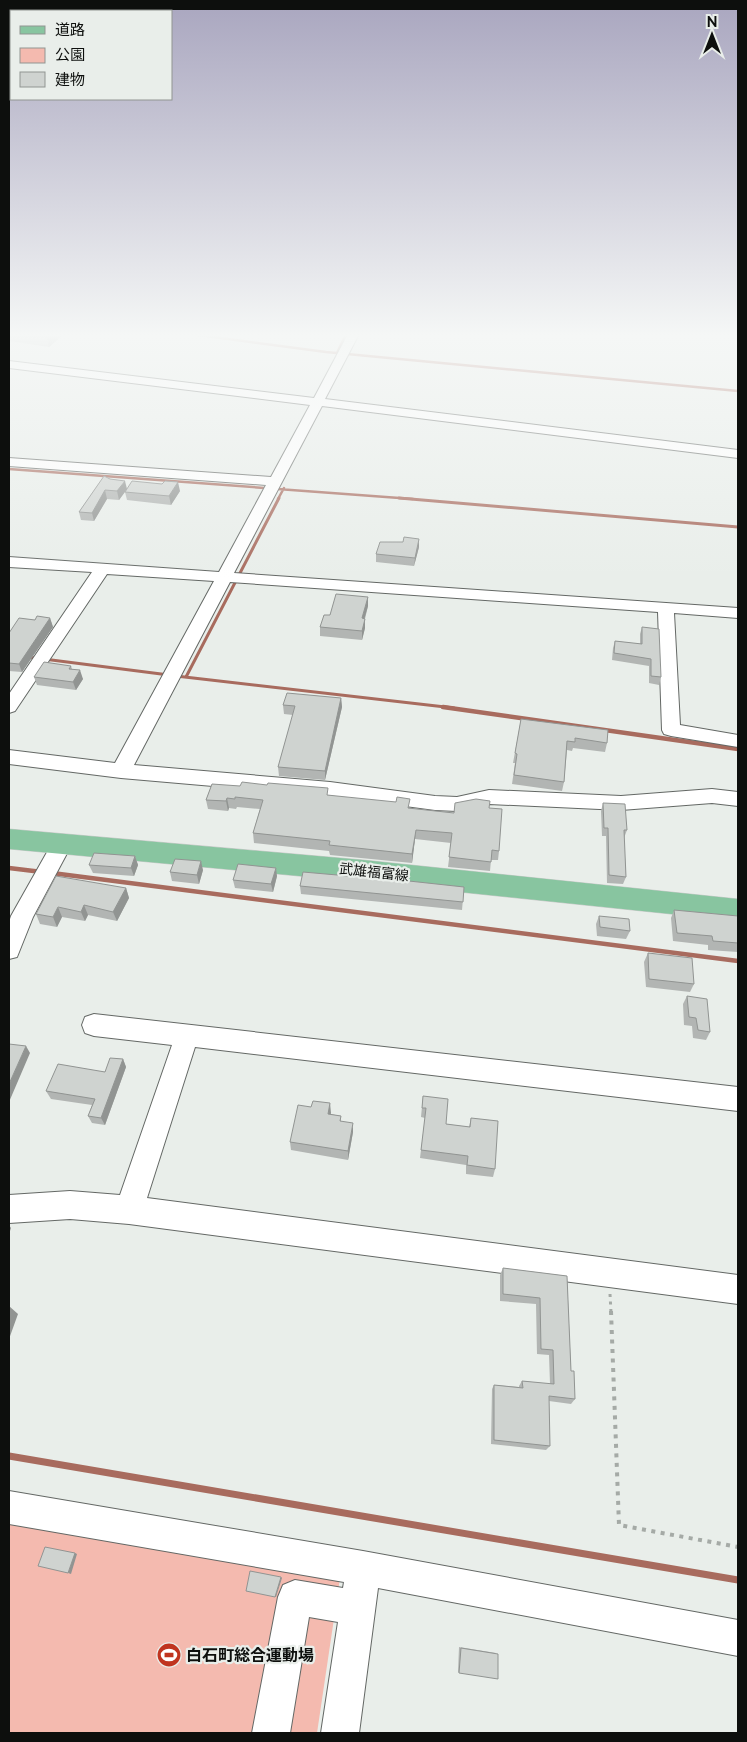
<svg xmlns="http://www.w3.org/2000/svg" width="747" height="1742" font-family="Raleway,'Noto Sans JP',sans-serif">
<style>
.green{fill:#f4baaf}
.lines{fill:none;stroke-linecap:round;stroke-linejoin:round}
.stream-far3{stroke:#a86b5e;stroke-width:2.5}
.stream-far2{stroke:#a86b5e;stroke-width:3}
.stream-far1{stroke:#a86b5e;stroke-width:4.5}
.stream{stroke:#a86b5e;stroke-width:7}
.minor-casing{stroke:#646865;stroke-width:2}
.major-casing{stroke:#cacaca;stroke-width:1}
.path-far1{stroke:#a5aaa6;stroke-width:3;stroke-dasharray:3 4.5;stroke-linecap:butt}
.path{stroke:#a5aaa6;stroke-width:4;stroke-dasharray:4 5.5;stroke-linecap:butt}
.minor{fill:#fff;fill-rule:evenodd}
.major{fill:#88c5a0;fill-rule:evenodd}
.wall{fill:#b2b5b3}
.shaded-wall{fill:#919492}
.building{fill:#cfd3d0;stroke:#919492}
.labels{text-anchor:middle;stroke-width:4.5;stroke-linejoin:round;paint-order:stroke}
.street-label{font-size:14px;fill:#0d0f0d;stroke:#e9eeea}
.near-poi-label{font-size:16px;font-weight:bold;fill:#0d0f0d;stroke:#e9eeea;text-anchor:start}
</style>
<rect width="100%" height="100%" fill="#e9eeea"/>
<path class="green" d="M9,1518L340,1578L317,1733H9Z"/>
<g class="lines">
<path class="stream-far3" d="M191,334L326,352L738,391
M337,353L346,334
M9,469L413,499
M278,499L284,488"/>
<path class="stream-far2" d="M399,498L738,527
M28,657L169,675
M176,676L454,708
M186,677L279,498"/>
<path class="stream-far1" d="M443,707L738,749
M9,868L42,872
M52,873L738,961"/>
<path class="stream" d="M9,1456L738,1580"/>
<defs>
<path id="minor" d="M348,334H359L325,399L738,450V458L322,406L234,573L738,608V618L674,613L680,725L738,735V747L671,736L664,734L662,730L658,612L230,582L134,765L330,782L435,796L457,797L489,790L621,796L712,789L738,792V806L712,803L621,810L489,804L457,811L435,810L330,796L121,778L9,764V750L115,763L214,581L107,574L15,711L9,713V694L92,572L9,567V557L219,572L266,485L9,466V458L271,477L310,405L9,368V361L314,398Z
M62,836L69,838L72,844L33,917L17,957L9,959V922L11,916L55,838Z
M94,1014L738,1087V1111L195,1047L147,1198L738,1275V1304L129,1224L70,1219L9,1223V1195L70,1191L120,1195L172,1045L94,1036L85,1033L82,1025L85,1017Z
M9,1491L363,1551L738,1620V1656L378,1588L359,1733H321L338,1622L309,1617L290,1733H252L278,1597L283,1585L295,1580L343,1588L344,1582L9,1524Z"/>
<path id="major" d="M9,829L363,860L738,899V921L363,882L9,849Z"/>
</defs>
<use href="#minor" class="minor-casing"/>
<use href="#major" class="major-casing"/>
<path class="path-far1" d="M610,1294L611,1312"/>
<path class="path" d="M611,1311L619,1525L738,1547"/>
<use href="#minor" class="minor"/>
<use href="#major" class="major"/>
</g>
<path class="wall" d="M9,334H64L49,347L9,341Z
M104,476L127,489L180,491L171,505L127,500L125,492L119,500L107,499L94,521L81,520L79,512Z
M419,547L414,566L376,562V554Z
M368,597V606L365,619V628L362,640L320,636V627L330,615Z
M50,618L53,627L22,672L9,671V633L35,620Z
M642,627L661,677L659,685L649,683V666L612,660L613,648L615,641L640,644V634Z
M71,666L72,669L83,679L76,690L37,685L34,677Z
M341,698L342,707L325,780L279,776L278,767L293,715L284,714L283,705Z
M521,719L607,743L605,752L573,748L572,751L567,750L564,782L562,791L512,784L515,763H513Z
M212,784L329,795L409,808L454,813L489,808L499,851L498,860H491L490,871L448,867L451,843L415,839L412,863L330,855L329,851L254,843L253,833L260,809L237,807L236,809L229,808L228,811L208,809L206,800Z
M603,803L627,830L624,838L626,877L623,884L607,883L606,836H602L601,811Z
M135,856L138,865L134,876L93,873L89,865Z
M203,870L199,884L172,881L170,872Z
M277,876L273,892L235,888L233,880Z
M300,886L464,887L462,910L301,894Z
M126,888L129,898L117,921L88,915L85,921L62,917L57,927L40,924L36,914Z
M674,910L738,916V952L708,950V945L673,941L671,918Z
M599,916L630,931L626,939L597,936L596,924Z
M648,953L694,984L690,992L646,987L644,962Z
M687,996L710,1032L706,1040L693,1038L692,1026L684,1025L683,1004Z
M123,1059L126,1067L105,1125L92,1123L88,1116L92,1105L51,1099L46,1091L105,1072Z
M423,1096L446,1124L469,1127L471,1118L495,1169L493,1177L466,1174V1165L420,1158L425,1118L421,1117Z
M330,1103V1114L341,1116V1121L353,1132L348,1160L291,1150L290,1142L311,1107Z
M503,1268L567,1276L571,1371L575,1399L571,1404L549,1401L550,1446L546,1450L491,1444L492,1389L494,1385L519,1387V1386L522,1381L550,1384L549,1355L537,1354L536,1304L500,1301V1275Z
M459,1647L496,1653L459,1673L458,1672Z"/>
<path class="shaded-wall" d="M46,334H64L49,347Z
M125,481L127,489L119,500L117,491Z
M178,482L180,491L171,505L169,496Z
M105,490L107,499L94,521L92,513Z
M419,539V547L414,566L415,558Z
M368,597V606L362,627V618Z
M50,618L53,627L22,672L19,664Z
M365,619V628L362,640V631Z
M80,670L83,679L76,690L73,682Z
M341,698L342,707L325,780V771Z
M227,798L229,808L228,811L226,801Z
M416,830L415,839L412,863V854Z
M135,856L138,865L134,876L131,868Z
M201,861L203,870L199,884L197,875Z
M276,868L277,876L273,892L271,884Z
M126,888L129,898L117,921L113,912Z
M84,905L88,915L85,921L81,912Z
M58,907L62,917L57,927L53,917Z
M26,1046L30,1053L9,1102V1084Z
M123,1059L126,1067L105,1125L101,1118Z
M330,1103L331,1113L329,1123L328,1114Z
M353,1123V1132L348,1160V1151Z
M9,1225L11,1228L9,1234Z
M9,1306L18,1314L9,1339Z
M75,1553L77,1554L71,1574L68,1573Z
M281,1577L282,1578L276,1597H275Z"/>
<path class="building" d="M104,476L110,479L125,481L117,491L105,490L92,513L79,512Z
M132,481L162,484L165,481L178,482L169,496L125,492Z
M404,537L419,539L415,558L376,554L380,542H403Z
M336,594L368,597L362,618L365,619L362,631L320,627L324,615H330Z
M37,616L50,618L19,664L9,663V633L19,618L35,620Z
M642,627L659,629L661,677L651,676V659L614,653L615,641L642,644Z
M44,662L71,666L69,669L80,670L73,682L34,677Z
M287,693L341,698L325,771L278,767L295,706L283,705Z
M521,719L608,730L607,743L575,738V742L567,741L564,782L514,775L517,754L515,753Z
M242,782L267,785L268,783L328,788L327,795L396,802L397,797L410,799L408,808L454,813L455,803L476,799L490,801L489,808L502,809L499,851L492,850L491,862L449,857L452,833L416,830L412,854L329,845L330,841L253,833L263,800L235,797V799L227,798L226,801L206,800L212,784L240,786Z
M603,803L625,804L627,830H624L626,877L609,875L608,828H604Z
M94,853L135,856L131,868L89,865Z
M175,859L201,861L197,875L170,872Z
M238,864L276,868L271,884L233,880Z
M303,872L360,877L363,876L464,887L463,902L300,886Z
M56,876L126,888L113,912L84,905L81,912L58,907L53,917L36,914Z
M674,910L738,916V943L713,941L712,936L677,933Z
M599,916L629,919L630,931L600,927Z
M648,953L692,958L694,984L649,979Z
M687,996L707,999L710,1032L698,1030L696,1018L689,1017Z
M9,1044L26,1046L9,1084Z
M110,1058L123,1059L101,1118L88,1116L95,1099L46,1091L58,1064L105,1072Z
M423,1096L448,1099L446,1124L470,1127L471,1118L498,1121L495,1169L467,1165L468,1156L421,1150L426,1108H422Z
M313,1101L330,1103L328,1114L341,1116L340,1121L353,1123L348,1151L290,1142L298,1105L311,1107Z
M503,1268L567,1276L571,1371H574L575,1399L549,1396L550,1446L494,1440V1385L523,1388L522,1381L554,1384L553,1350L541,1349L540,1298L503,1294Z
M45,1547L75,1553L68,1573L38,1566Z
M250,1571L281,1577L275,1597L246,1591Z
M461,1648L498,1654V1679L459,1673Z"/>
<linearGradient id="sky" x2="0" y2="1"><stop stop-color="#a9a6bf"/><stop offset="0.58" stop-color="#f5f7f6"/><stop offset="1" stop-color="#f5f7f6" stop-opacity="0"/></linearGradient>
<rect width="747" height="578" fill="url(#sky)"/>
<defs>
<symbol id="stadium-disc" viewBox="-11 -11 22 22"><circle r="9.5" fill="#c0341f" stroke="#e9eeea"/><path d="M0-5a6.5 5 0 1 0 0 10a6.5 5 0 1 0 0-10ZM-3.5-1.8h7v3.6h-7Z" fill="#fff"/></symbol>
</defs>
<g fill-rule="evenodd">
<use href="#stadium-disc" x="155" y="1641" width="28" height="28"/>
</g>
<g class="labels">
<g class="street-label">
<text transform="translate(374 872) rotate(6)" y="5">武雄福富線</text>
</g>
<g class="near-poi-label">
<text x="186" y="1661">白石町総合運動場</text>
</g>
</g>
<rect width="747" height="1742" fill="none" stroke="#0d0f0d" stroke-width="20"/>
<rect x="10" y="10" width="162" height="90" fill="#e9eeea" stroke="#919592"/>
<rect x="20" y="26" width="25" height="8" fill="#88c5a0" stroke="#919592"/>
<text x="55" y="35" font-size="15" fill="#0d0f0d">道路</text>
<rect x="20" y="48" width="25" height="15" fill="#f4baaf" stroke="#919592"/>
<text x="55" y="60" font-size="15" fill="#0d0f0d">公園</text>
<rect x="20" y="72" width="25" height="15" fill="#cfd3d0" stroke="#919592"/>
<text x="55" y="85" font-size="15" fill="#0d0f0d">建物</text>
<g transform="translate(712 35)" stroke="#e9eeea" stroke-width="4" paint-order="stroke">
<path d="M0-4L9 19L0 12L-9 19Z" fill="#0d0f0d"/>
<text y="-8" font-size="14" font-weight="bold" text-anchor="middle" fill="#0d0f0d">N</text>
</g>
</svg>
